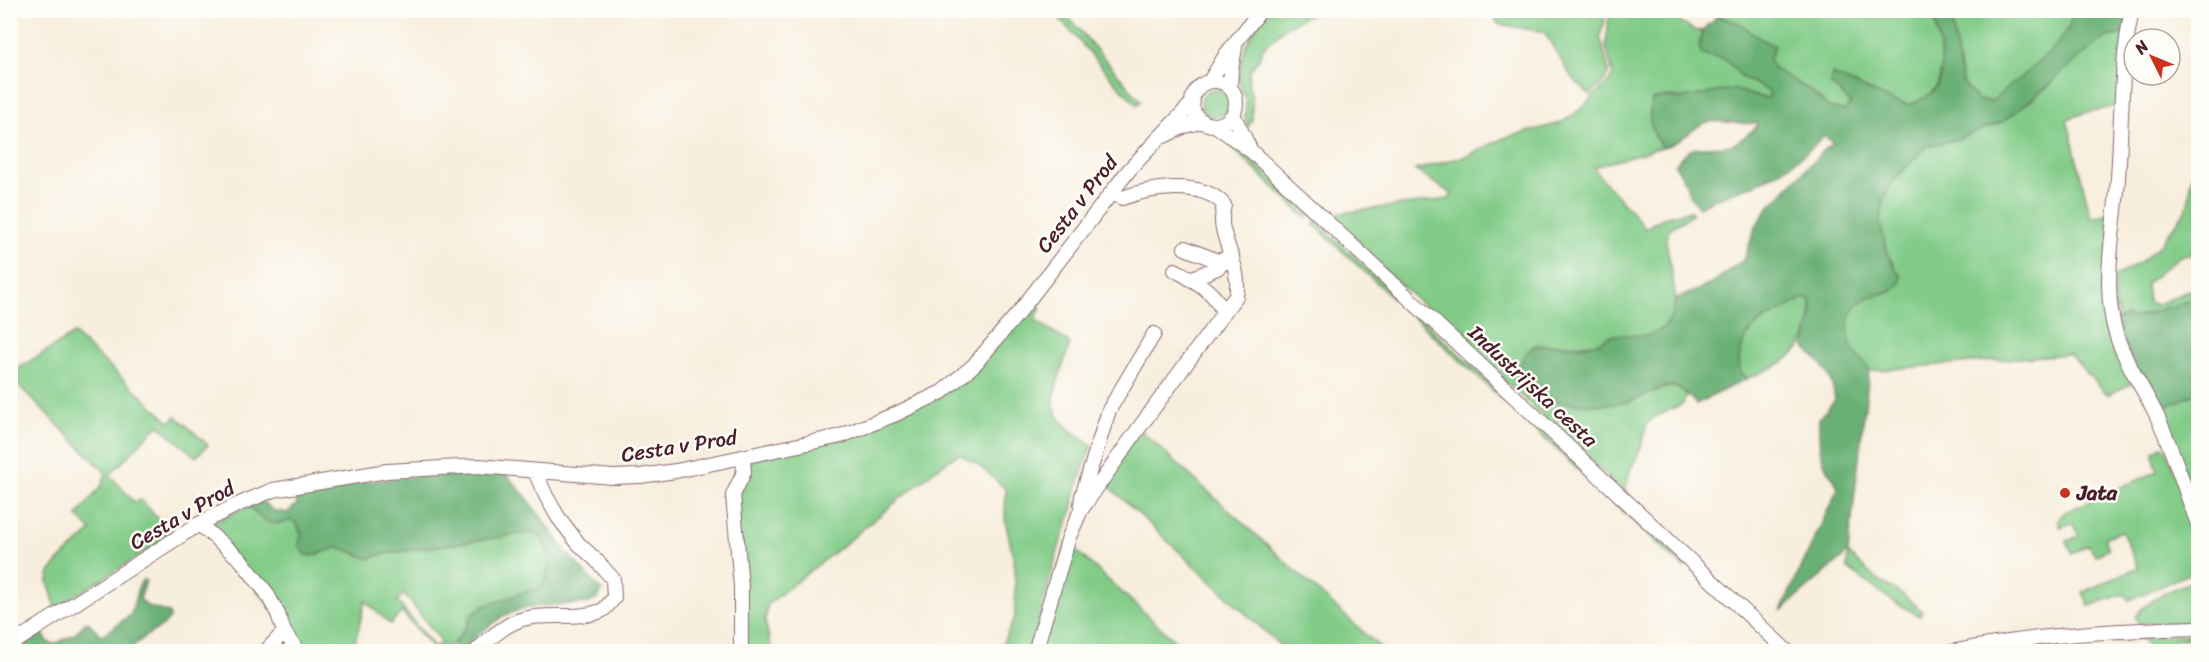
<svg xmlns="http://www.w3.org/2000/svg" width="2209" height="662" font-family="Sriracha,sans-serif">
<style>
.green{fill:#82cc88;stroke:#66765a;stroke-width:1.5;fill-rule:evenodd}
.forest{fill:#69b074;stroke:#5a6850;stroke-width:1.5}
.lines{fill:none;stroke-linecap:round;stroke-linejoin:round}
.minor-casing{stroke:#876769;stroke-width:16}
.minor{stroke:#fff;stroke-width:14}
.poi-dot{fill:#c8321e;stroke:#fdfcf7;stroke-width:2}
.labels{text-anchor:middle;stroke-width:5;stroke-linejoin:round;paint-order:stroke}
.street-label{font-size:21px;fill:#4a1f2b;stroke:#fdfcf7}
.poi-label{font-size:21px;font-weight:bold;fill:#4a1f2b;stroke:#fdfcf7;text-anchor:start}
</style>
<rect width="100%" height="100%" fill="#fdfcf7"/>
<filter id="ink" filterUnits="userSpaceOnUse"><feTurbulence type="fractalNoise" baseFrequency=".0167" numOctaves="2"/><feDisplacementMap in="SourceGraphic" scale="12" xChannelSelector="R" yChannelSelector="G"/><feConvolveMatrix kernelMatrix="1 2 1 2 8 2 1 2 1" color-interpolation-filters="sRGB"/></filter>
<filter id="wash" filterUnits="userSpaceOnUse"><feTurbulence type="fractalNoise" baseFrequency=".008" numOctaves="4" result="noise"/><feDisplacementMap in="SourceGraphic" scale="24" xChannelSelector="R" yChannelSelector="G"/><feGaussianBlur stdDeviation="1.35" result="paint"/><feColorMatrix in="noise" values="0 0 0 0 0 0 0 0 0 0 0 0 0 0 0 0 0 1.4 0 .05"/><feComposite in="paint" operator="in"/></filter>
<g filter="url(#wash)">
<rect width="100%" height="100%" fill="#f8eedd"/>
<path class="green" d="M1053,11H1063L1141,101L1137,105L1113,80Z
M1270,11H1331L1308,15L1287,26L1263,48L1259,59L1250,70L1248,84L1252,96V120L1248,127L1245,118L1246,99L1238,81L1240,65L1247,43L1261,19Z
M1490,11H1602L1605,21L1600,36L1609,72L1604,81L1590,95L1572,78L1544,32L1498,24Z
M1607,11H1682L1684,12L1680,15V23L1697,31L1702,30L1699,47L1726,60L1743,78L1769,91V98L1759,97L1733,89L1683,98L1664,97L1654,136L1662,147L1594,167C1606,190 1631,205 1645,229C1659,218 1673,213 1691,211L1693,214L1669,229L1666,239L1676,299L1673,316L1664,327L1654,334L1639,337L1610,336L1595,344L1534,345L1522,360L1521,365L1518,371C1525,379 1535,393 1544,397C1567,407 1613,407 1637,399C1649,395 1658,387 1672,387C1679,387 1682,390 1687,395L1683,404L1655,417L1647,424L1640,450L1630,471L1625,492L1325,215L1449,199L1452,194L1415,170L1469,155L1504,138L1561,123L1582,108L1610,80L1613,74L1606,47L1609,16Z
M1716,11H1933C1937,32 1950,76 1931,93C1926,98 1917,101 1910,105L1891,100L1838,77L1830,84L1851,103L1845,111L1828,107L1811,91L1774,69L1769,60L1775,46L1761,39L1740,24L1717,16Z
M1950,11H2074L2068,29L2052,51L1993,101L1977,100L1962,81Z
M2124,34L2118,106L2088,112L2067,119L2091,218L2112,212L2106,269L2135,382L2108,395L2069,354L1869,371C1867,362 1858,361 1854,354C1844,337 1845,309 1864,299C1872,295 1883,294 1892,292L1894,264L1888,256L1882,237L1880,222L1882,204L1889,187L1915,157L1927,146L1957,139L2004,121L2050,85L2063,71L2099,42L2107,37Z
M1201 103a14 14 0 1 1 28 0a14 14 0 1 1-28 0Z
M1233,142L1310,215L1306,218L1232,148Z
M2198,167V260L2190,254L2182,255L2172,262L2146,284L2148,302L2156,305L2193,289L2198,283V298L2134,318L2125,316L2115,320L2114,276C2141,265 2154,253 2171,230C2177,222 2184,215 2187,206C2193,192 2187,179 2198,167Z
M1316,221L1687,565L1684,568L1313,224Z
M1806,297L1811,302C1813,351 1788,362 1748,378L1741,374C1735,352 1745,332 1764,320C1770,316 1778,313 1785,309C1793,305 1797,300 1806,297Z
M1034,300L1041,308L1035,320L1070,343C1067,356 1051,395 1054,406C1058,423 1078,437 1092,445L1076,489L1072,511L1061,540L1033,640L1028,651H999L1015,617V566L1005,519L1006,489L977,464L959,454L936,469L846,543L768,604L765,621L772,651H744L733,516L749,461L939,398Z
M74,334L170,422L176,416L208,445L196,457L158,425L110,475L134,502L141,500L170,532L171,536L54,609C56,598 49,591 48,581C46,567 81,542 91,531L77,516L102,485L106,473L11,378V373Z
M2198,392V512L2159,410Z
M1138,428L1384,651H1286L1101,479Z
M2162,447L2166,449L2198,532V570L2129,600L2124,594L2089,606L2083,592L2138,568L2122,531L2104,538L2109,549L2095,556L2089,545L2072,553L2067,541L2079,536L2072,523L2060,527L2058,520L2065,512L2158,471L2153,456L2154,451Z
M248,506C262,520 271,529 290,520L296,523L311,556L339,547L370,559L378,555L527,533H538C550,551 554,572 539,589L521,593L471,616C465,631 452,651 435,651L402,612L390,624L365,601L353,651H303L211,528V524ZM404,594L442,642V643L434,647L397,601Z
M1067,542L1186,651L1034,652Z
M1848,553L1876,579L1905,596L1922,611L1920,616L1894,602L1847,568Z
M2198,580V622L2139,624L2135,617C2146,600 2179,585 2198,580Z
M2198,634V637L2175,640L2160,651H2152L2141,638L2064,647L2046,652L2069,642L2077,641Z"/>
<path class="forest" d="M1933,11H1950L1962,82L1977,100L1992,101L2052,51L2068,29L2074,11H2128L2124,34L2107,37L2099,42L2063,71L2050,84L2004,121L1957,139L1927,146L1902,171L1889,187L1882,204L1880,222L1888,256L1901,277L1900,284C1889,294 1878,293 1865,299C1848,307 1846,328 1851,345C1855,358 1867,360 1869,371L1848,553L1781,611L1838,488C1836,480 1830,474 1826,467C1818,451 1819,434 1819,418L1835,400C1832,372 1821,365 1804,346L1812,314L1811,302L1806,298C1797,300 1793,305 1785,309C1778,313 1770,315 1764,320C1745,332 1735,352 1741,374L1748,378L1696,404C1691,399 1685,391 1679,388C1663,381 1646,397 1631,401C1604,408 1534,406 1516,382C1524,325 1554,353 1594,344C1600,343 1604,338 1610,336C1629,331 1646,343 1664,327C1674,319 1672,310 1676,299L1711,284L1744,259L1757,224L1769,207L1824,150L1833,144L1824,136C1808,152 1788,168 1768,178C1746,190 1721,194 1699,207L1689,195L1685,181L1675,165C1691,140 1706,150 1730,145C1739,143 1749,132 1757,127V123C1741,125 1724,120 1708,122C1691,126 1685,143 1662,147C1652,133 1646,117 1652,100L1664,97L1683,98L1733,89L1759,97L1769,98V91L1743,78L1726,60L1701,54C1698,44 1701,32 1708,24H1711L1717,16L1740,24L1761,39L1775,46L1769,60L1774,69L1811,91L1828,107L1844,111L1851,103L1830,84L1832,74L1891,100L1910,105C1917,101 1926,98 1931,93C1950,76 1937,32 1933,11Z
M2198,298V392L2159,410L2143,386L2115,320L2125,316L2134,318Z
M466,471L506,474L527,498L567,553L602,591L597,599L589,603L527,607L503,616L477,635L462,651H452L455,642L466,627L471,616L482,607L521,593L539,589L547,579L549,563L546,545L538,533H527L378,555L370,559L339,547L311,556L306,555L299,546L301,532L296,523L290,520C271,529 262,520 248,506L262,501L273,510L287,513L297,504L295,492L334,485Z
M143,579L146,581L140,599L147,606L169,613L170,618L163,626L147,635L127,651L11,652L42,632L48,642L55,644L75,634L84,624L88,622L102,636L131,614L138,588Z"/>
</g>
<g filter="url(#ink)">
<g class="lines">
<defs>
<path id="minor" d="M2132,10C2120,65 2122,122 2118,178C2115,230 2100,286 2117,337C2126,364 2143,388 2156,414C2173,449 2184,488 2198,524
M1210,81L1227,53L1261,10
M1192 103a22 22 0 1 1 44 0a22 22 0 1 1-44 0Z
M1230,87L1231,70L1235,48
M1233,114L1250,149
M1215,125L1251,151L1788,652
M1164,136L1185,126L1203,121
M1185,248L1218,261L1232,256
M1175,270C1193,280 1218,292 1223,314
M1190,279L1217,268L1228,259
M1081,505L1082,496L1109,410L1154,334
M199,524L241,560L266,592L278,614L284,632L299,652
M10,645L199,524L237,505L273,490L387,471L478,466L613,477L640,476L676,471L841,436L896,414L942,392L974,365L1020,311L1129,170L1193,102
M265,652L284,632
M475,652C487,641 502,627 517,621C543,611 576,621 601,611C606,609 610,602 614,598L613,579L597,561L578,543L558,517L546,496L535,472
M741,652V587L733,495L744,472L743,457
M1035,652L1069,537L1081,510L1136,432L1236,296C1241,272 1228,252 1223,229C1221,221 1222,213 1224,205C1202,179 1150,188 1122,198L1112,193
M1951,652C2032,635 2115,630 2198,628"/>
</defs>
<use href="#minor" class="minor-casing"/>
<use href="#minor" class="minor"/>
</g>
</g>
<circle class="poi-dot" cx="2065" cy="493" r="6"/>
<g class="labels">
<g class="street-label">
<text transform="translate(1077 204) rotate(-52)" y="7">Cesta v Prod</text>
<text transform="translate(1533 386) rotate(43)" y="7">Industrijska cesta</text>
<text transform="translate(679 446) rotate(-9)" y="7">Cesta v Prod</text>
<text transform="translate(182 515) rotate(-30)" y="7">Cesta v Prod</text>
</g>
<g class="poi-label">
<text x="2077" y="500">Jata</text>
</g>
</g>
<rect width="2209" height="662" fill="none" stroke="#fdfcf7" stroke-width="36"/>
<g transform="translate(2152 57) rotate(313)"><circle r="28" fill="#fdfcf7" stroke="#b5a4a5" stroke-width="1.5"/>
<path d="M0-4.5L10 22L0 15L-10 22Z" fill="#c8321e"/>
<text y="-9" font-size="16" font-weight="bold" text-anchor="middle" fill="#4a1f2b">N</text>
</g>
</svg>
